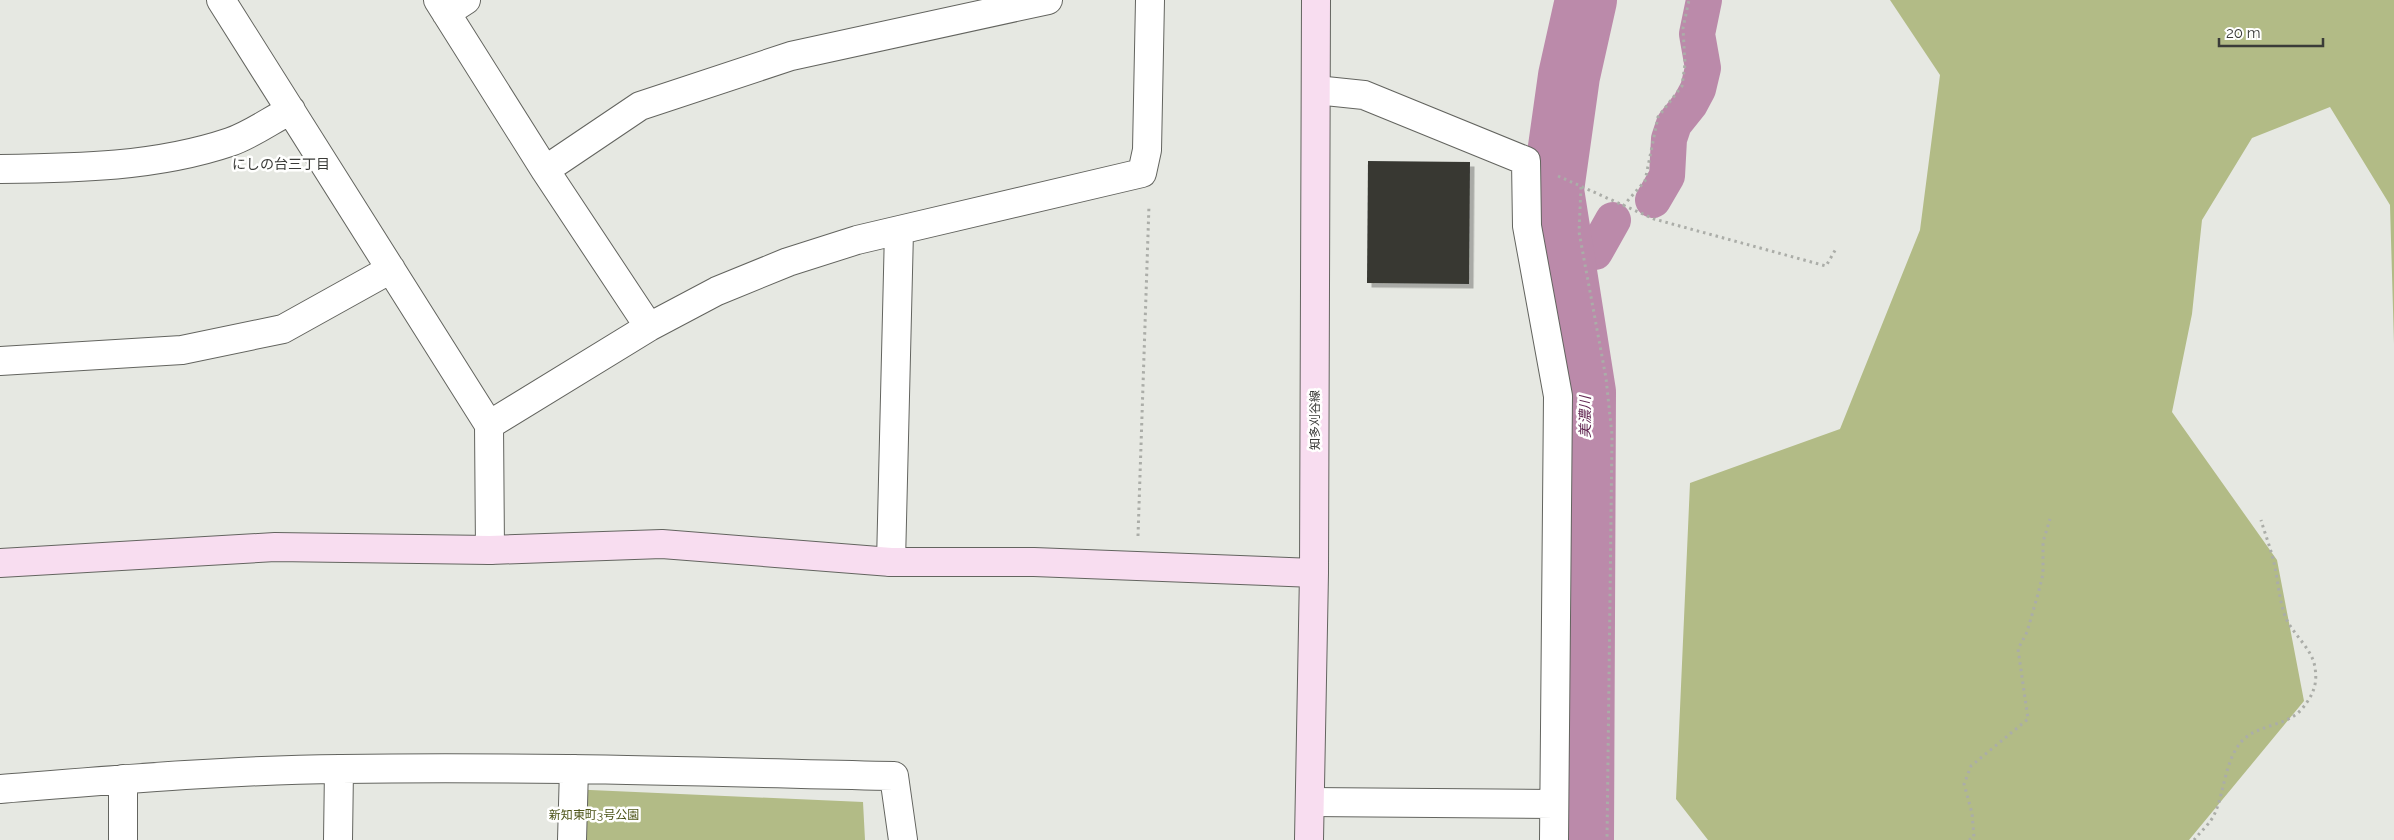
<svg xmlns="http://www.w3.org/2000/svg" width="2394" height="840" font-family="Raleway,'Noto Sans JP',sans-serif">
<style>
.green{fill:#b2bb86}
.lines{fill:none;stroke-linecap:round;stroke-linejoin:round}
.canal{stroke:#bb8aaa;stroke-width:36}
.river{stroke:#bb8aaa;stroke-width:62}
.building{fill:#373833;filter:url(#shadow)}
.street-casing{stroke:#63645f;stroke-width:30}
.secondary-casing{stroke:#63645f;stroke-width:30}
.path{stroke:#abada8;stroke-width:3;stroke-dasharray:2.5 4;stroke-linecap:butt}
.street{stroke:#fff;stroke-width:28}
.secondary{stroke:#f8ddf0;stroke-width:28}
.labels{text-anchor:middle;stroke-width:5;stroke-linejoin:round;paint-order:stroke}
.street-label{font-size:12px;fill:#3a3b38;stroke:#fffffe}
.park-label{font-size:12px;fill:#4c5317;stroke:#fffffe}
.neighbourhood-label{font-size:14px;fill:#3a3b38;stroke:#fffffe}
.water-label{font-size:14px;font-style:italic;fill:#622752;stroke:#fffffe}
</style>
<defs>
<filter id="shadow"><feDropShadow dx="4.5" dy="4.5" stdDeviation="0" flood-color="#0004"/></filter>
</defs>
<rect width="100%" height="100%" fill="#e6e8e2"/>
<path class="green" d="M1890,0H2394V344L2390,205L2330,107L2252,138L2202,220L2192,314L2172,412L2277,560L2304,701L2189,840H1708L1676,799L1690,483L1840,429L1920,230L1940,75Z
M568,789L863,802L865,840H569Z"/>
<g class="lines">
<path class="canal" d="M1653,200L1667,176L1669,139L1674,124L1690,104L1698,89L1703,68L1697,34L1704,0
M1595,252L1613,220"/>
<path class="river" d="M1583,840L1585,392L1553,190L1569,76L1586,0"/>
</g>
<path class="building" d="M1368,161L1470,162L1469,284L1367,283Z"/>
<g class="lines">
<defs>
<path id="street" d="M221,0L489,425L490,550
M438,0L545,170L649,327L717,291L788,262L857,240L1142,173L1147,150L1150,0
M446,13L466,0
M1316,90L1364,95L1526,161L1527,226L1558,396L1554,840
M0,169C77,168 156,167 230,142C251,135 271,120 291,110
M545,170L640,106L791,56L1048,0
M0,361L182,350L283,329L391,269
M489,425L649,327
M891,562L899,231
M0,789C113,780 228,770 341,769C526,766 710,772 894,776L903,840
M1310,802L1554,804
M123,840V779
M338,840L339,769
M572,840L574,769"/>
<path id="secondary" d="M0,563L275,547L490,550L662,544L891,562H1034L1314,573
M1309,840L1314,573L1316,0"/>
</defs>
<use href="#street" class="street-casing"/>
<use href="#secondary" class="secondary-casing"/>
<path class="path" d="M1558,176L1654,219L1826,266L1837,247
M1581,187L1579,232L1606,378L1612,435L1607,840
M1623,206L1645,181L1658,117L1682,86L1685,64L1683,28L1689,0
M1138,536L1149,205
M1969,840L1974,837L1972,813L1964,784L1971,766L2028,719L2018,649L2027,632L2038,594L2043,574V542L2050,519
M2194,840C2200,832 2211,823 2215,813C2224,793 2225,761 2241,742C2257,724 2285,727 2301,710C2312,697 2318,685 2315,668C2313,649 2292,634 2285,616C2279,599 2278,580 2274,563C2271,549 2265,534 2261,520"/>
<use href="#street" class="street"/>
<use href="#secondary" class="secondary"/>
</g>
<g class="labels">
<g class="street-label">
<text transform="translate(1315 420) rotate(-90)" y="4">知多刈谷線</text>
</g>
<g class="park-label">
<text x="594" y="819">新知東町3号公園</text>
</g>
<g class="neighbourhood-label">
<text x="281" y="169">にしの台三丁目</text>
</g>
<g class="water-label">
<text transform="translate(1585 417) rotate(-90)" y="5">美濃川</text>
</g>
</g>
<path d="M2219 38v8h104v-8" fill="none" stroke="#3a3b38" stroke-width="2.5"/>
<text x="2226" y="38" font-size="15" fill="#3a3b38" stroke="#fffffe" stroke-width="4" paint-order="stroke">20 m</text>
</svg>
